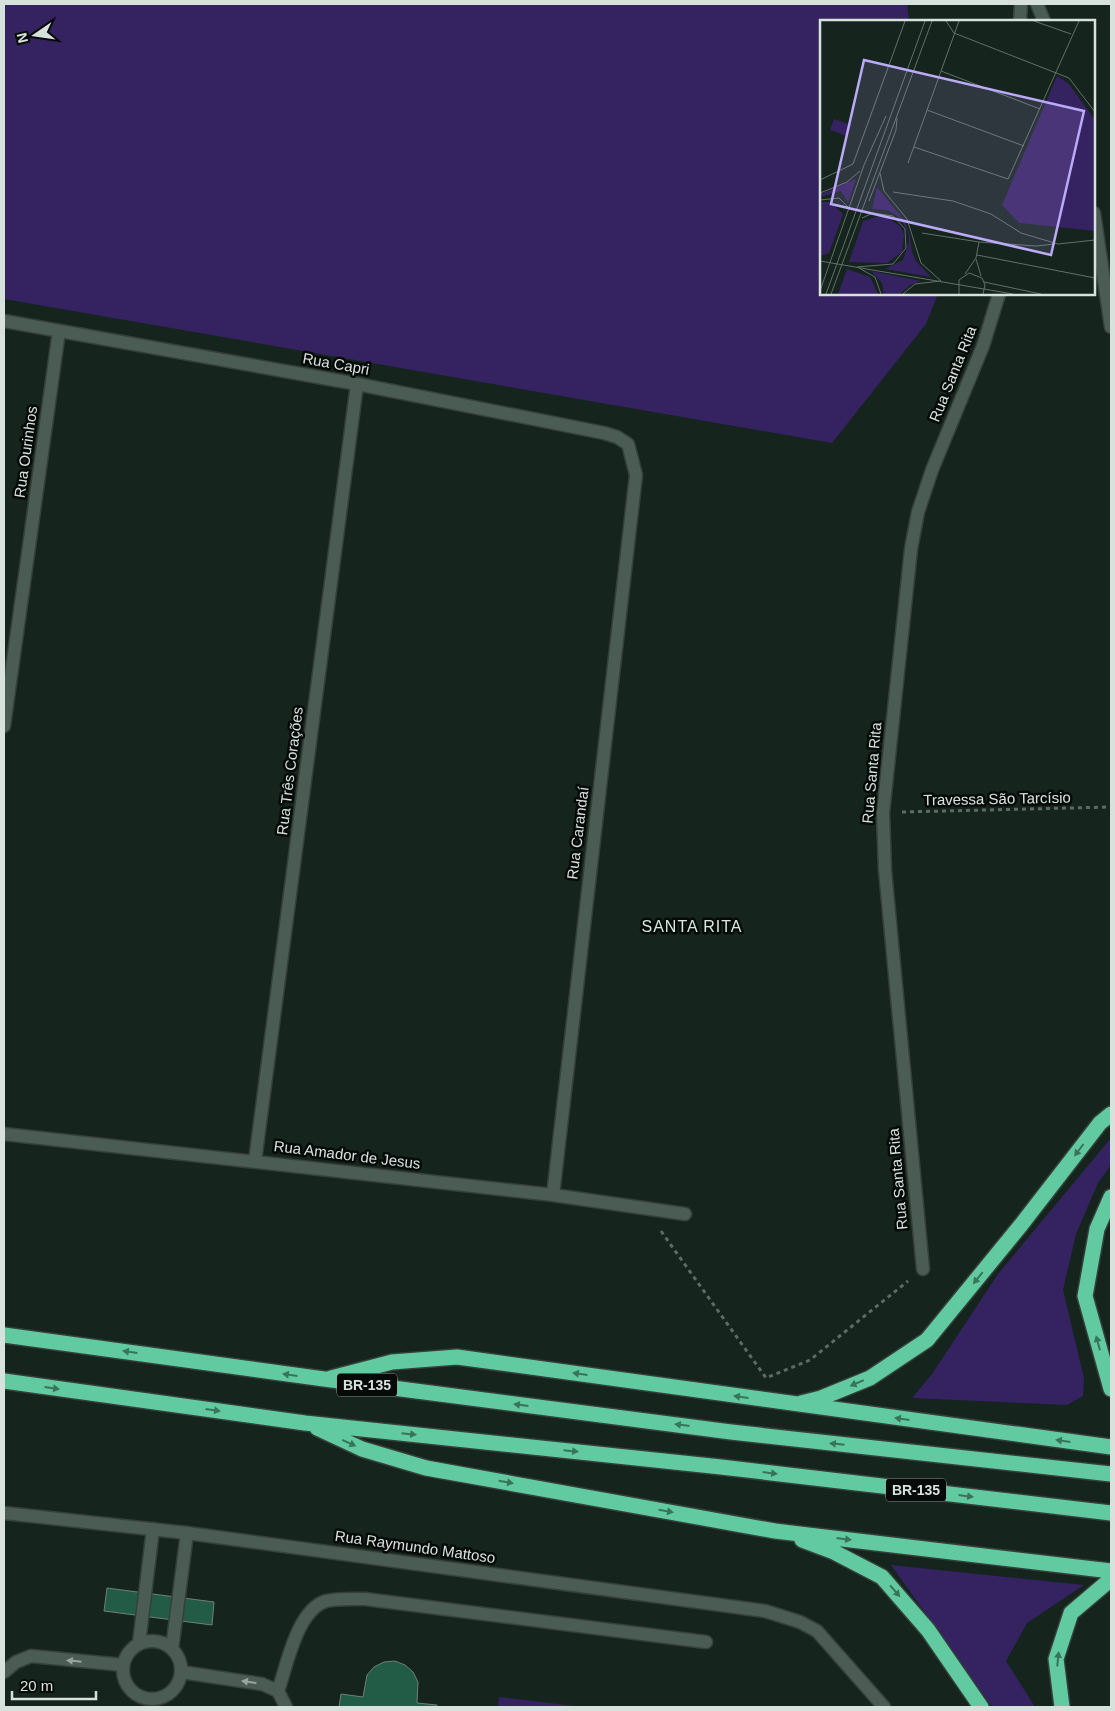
<svg xmlns="http://www.w3.org/2000/svg" width="1115" height="1711" font-family="Helvetica,sans-serif">
<style>
.green{fill:#352261}
.building{fill:#235c46;stroke:#6e8078}
.lines{fill:none;stroke-linecap:round;stroke-linejoin:round}
.lane-casing{stroke:#35403a;stroke-width:15}
.street-casing{stroke:#35403a;stroke-width:15}
.highway-casing{stroke:#35403a;stroke-width:18}
.path{stroke:#5e6b65;stroke-width:3;stroke-dasharray:4 4;stroke-linecap:butt}
.lane{stroke:#4b5c54;stroke-width:12}
.street{stroke:#4b5c54;stroke-width:12}
.highway{stroke:#61caa0;stroke-width:15}
.oneway{fill:#38745c}
.oneway2{fill:#99a69f}
.labels{text-anchor:middle;stroke-width:5;stroke-linejoin:round;paint-order:stroke}
.shield{fill:#060b09;stroke:#99a29d;stroke-width:1}
.shield-label{font-size:14px;font-weight:bold;fill:#d8e2dd}
.street-label{font-size:15px;fill:#d8e2dd;stroke:#060b09}
.neighbourhood-label{font-size:16px;letter-spacing:1px;fill:#d5e9df;stroke:#060b09}
.inset-road{fill:none;stroke:#63706a;stroke-width:1}
.view{fill:#baaaf7;fill-opacity:0.15;stroke:#baaaf7;stroke-width:2.5}
.inset-edge{fill:none;stroke:#d8e2dd;stroke-width:2.5}
</style>
<rect width="100%" height="100%" fill="#15241d"/>
<path class="green" d="M4,4H907L909,21H821V294H938L926,324L832,443L4,299Z
M1111,1138V1165L1098,1183L1076,1234L1063,1290L1084,1378L1083,1396L1067,1405L912,1398L932,1374L998,1274Z
M891,1565L1084,1585L1027,1623L1006,1661L1035,1707H992Z
M499,1697L583,1707H498Z"/>
<path class="building" d="M107,1588L214,1602L212,1625L104,1611Z
M395,1661L405,1665L413,1672L418,1682L417,1703L437,1705V1707H339L341,1694L363,1697L367,1675L374,1667L384,1662Z"/>
<g class="lines">
<defs>
<path id="lane" d="M123 1670a29 29 0 1 1 58 0a29 29 0 1 1-58 0Z
M139,1643L153,1529
M172,1649L187,1533
M4,1672L16,1662L31,1656L123,1665
M181,1672L262,1684L278,1691L286,1707
M278,1691C287,1665 297,1610 326,1601C339,1598 352,1599 365,1599L706,1642"/>
<path id="street" d="M1037,4L1044,21
M1020,21L1021,4
M1094,213L1111,327
M4,321L357,384L604,433L617,437L628,444L636,475L553,1195
M4,726L59,331
M4,1134L553,1195L685,1214
M255,1161L357,384
M923,1269L885,870L883,813L911,549L918,512L932,470L983,346L999,294
M4,1513L187,1533L765,1611L800,1622L817,1631L884,1707"/>
<path id="highway" d="M1111,1197L1097,1229L1085,1296L1111,1389
M4,1335L324,1379L731,1432L1111,1474
M331,1378L392,1362L457,1357L1111,1447
M4,1381L305,1423L721,1467L1111,1513
M801,1403L821,1398L870,1378L927,1340L1021,1225L1100,1123L1111,1114
M317,1428L362,1449L426,1468L775,1531L1111,1571
M802,1540L834,1552L882,1577L928,1630L981,1707
M1062,1707L1056,1659L1071,1613L1111,1579"/>
</defs>
<use href="#lane" class="lane-casing"/>
<use href="#street" class="street-casing"/>
<use href="#highway" class="highway-casing"/>
<path class="path" d="M902,812L1111,807
M661,1231L766,1378L810,1360L908,1281"/>
<use href="#lane" class="lane"/>
<use href="#street" class="street"/>
<use href="#highway" class="highway"/>
</g>
<defs><path id="oneway-solid" d="M-6-.8H1V-3.2L6.5 0L1 3.2V.8H-6Z" transform="scale(1.25)"/></defs>
<g class="oneway">
<use href="#oneway-solid" transform="translate(1079 1150) rotate(127)"/>
<use href="#oneway-solid" transform="translate(978 1278) rotate(129)"/>
<use href="#oneway-solid" transform="translate(1098 1343) rotate(-105)"/>
<use href="#oneway-solid" transform="translate(130 1352) rotate(-172)"/>
<use href="#oneway-solid" transform="translate(580 1374) rotate(-172)"/>
<use href="#oneway-solid" transform="translate(290 1375) rotate(-172)"/>
<use href="#oneway-solid" transform="translate(857 1383) rotate(157)"/>
<use href="#oneway-solid" transform="translate(52 1388) rotate(8)"/>
<use href="#oneway-solid" transform="translate(741 1397) rotate(-172)"/>
<use href="#oneway-solid" transform="translate(521 1405) rotate(-173)"/>
<use href="#oneway-solid" transform="translate(213 1410) rotate(8)"/>
<use href="#oneway-solid" transform="translate(902 1419) rotate(-172)"/>
<use href="#oneway-solid" transform="translate(682 1425) rotate(-173)"/>
<use href="#oneway-solid" transform="translate(409 1434) rotate(6)"/>
<use href="#oneway-solid" transform="translate(1063 1441) rotate(-172)"/>
<use href="#oneway-solid" transform="translate(349 1443) rotate(24)"/>
<use href="#oneway-solid" transform="translate(837 1444) rotate(-174)"/>
<use href="#oneway-solid" transform="translate(571 1451) rotate(6)"/>
<use href="#oneway-solid" transform="translate(770 1473) rotate(7)"/>
<use href="#oneway-solid" transform="translate(506 1482) rotate(10)"/>
<use href="#oneway-solid" transform="translate(966 1496) rotate(7)"/>
<use href="#oneway-solid" transform="translate(666 1511) rotate(10)"/>
<use href="#oneway-solid" transform="translate(844 1539) rotate(7)"/>
<use href="#oneway-solid" transform="translate(895 1591) rotate(49)"/>
<use href="#oneway-solid" transform="translate(1058 1659) rotate(-84)"/>
</g>
<g class="oneway2">
<use href="#oneway-solid" transform="translate(74 1661) rotate(-174)"/>
<use href="#oneway-solid" transform="translate(249 1682) rotate(-171)"/>
</g>
<g class="labels">
<g class="shield">
<rect x="337" y="1373.5" width="60" height="23" rx="4"/>
<rect x="886" y="1478.5" width="60" height="23" rx="4"/>
</g>
<g class="shield-label">
<text x="367" y="1390">BR-135</text>
<text x="916" y="1495">BR-135</text>
</g>
<g class="street-label">
<text transform="translate(336 364) rotate(10)" y="5">Rua Capri</text>
<text transform="translate(953 374) rotate(-68)" y="5">Rua Santa Rita</text>
<text transform="translate(26 452) rotate(-82)" y="5">Rua Ourinhos</text>
<text transform="translate(290 771) rotate(-83)" y="5">Rua Três Corações</text>
<text transform="translate(872 773) rotate(-85)" y="5">Rua Santa Rita</text>
<text transform="translate(997 799) rotate(-1)" y="5">Travessa São Tarcísio</text>
<text transform="translate(578 833) rotate(-83)" y="5">Rua Carandaí</text>
<text transform="translate(347 1155) rotate(7)" y="5">Rua Amador de Jesus</text>
<text transform="translate(898 1179) rotate(-95)" y="5">Rua Santa Rita</text>
<text transform="translate(415 1547) rotate(8)" y="5">Rua Raymundo Mattoso</text>
</g>
<g class="neighbourhood-label">
<text x="692" y="932">SANTA RITA</text>
</g>
</g>
<g transform="translate(820 20)">
<rect width="275" height="275" fill="#15241d"/>
<path d="M237,56L249,64L275,100V211L199,203L182,185ZM14,99L31,105L27,116L10,110ZM36,159L28,183L21,171L0,177V174ZM57,167L85,201L90,216L92,232L96,241L111,257L65,249L83,240L89,222L88,212L79,197L67,190L52,189ZM0,182H10L23,194L9,233L0,236ZM63,195L80,206L84,214L82,232L67,243L29,242L43,201ZM27,249L50,257L58,274H18ZM51,251L101,261L90,265L80,274H64L62,263Z" fill="#352261"/>
<path class="inset-road" d="M126,1L134,13L249,58L275,92M214,1L251,14M121,51L220,89M107,90L204,126M94,127L188,159L259,1M88,143L139,1M60,153L64,171L87,199L101,243L121,261M0,160L33,144L85,1M73,172L133,181L171,194L201,213L238,224L275,220M0,173L27,162L40,151M0,180L19,178L29,188M49,181L76,110L77,98M102,213L159,222L216,226L235,224M157,235L275,258M156,239L161,256M0,241L193,274M37,247L73,244L86,228L85,209L73,196L53,193L42,198M39,248L55,257L61,274M145,254L156,238L159,222M164,262L221,274M0,271L44,145L66,96M6,274L105,1M11,274L112,1M83,274L95,264L121,261M139,274V260L149,253L162,258L165,265L163,274"/>
<path class="view" d="M44,40L264,91L231,235L11,184Z"/>
<rect width="275" height="275" class="inset-edge"/>
</g>
<rect width="1115" height="1711" fill="none" stroke="#d8e2dd" stroke-width="10"/>
<g transform="translate(35 35) rotate(257)" stroke="#060b09" stroke-width="4" paint-order="stroke">
<path d="M0-4L9 19L0 12L-9 19Z" fill="#d8e2dd"/>
<text y="-8" font-size="14" font-weight="bold" text-anchor="middle" fill="#d8e2dd">N</text>
</g>
<path d="M12 1691v8h84v-8" fill="none" stroke="#d8e2dd" stroke-width="2.5"/>
<text x="20" y="1691" font-size="15" fill="#d8e2dd" stroke="#060b09" stroke-width="4" paint-order="stroke">20 m</text>
</svg>
